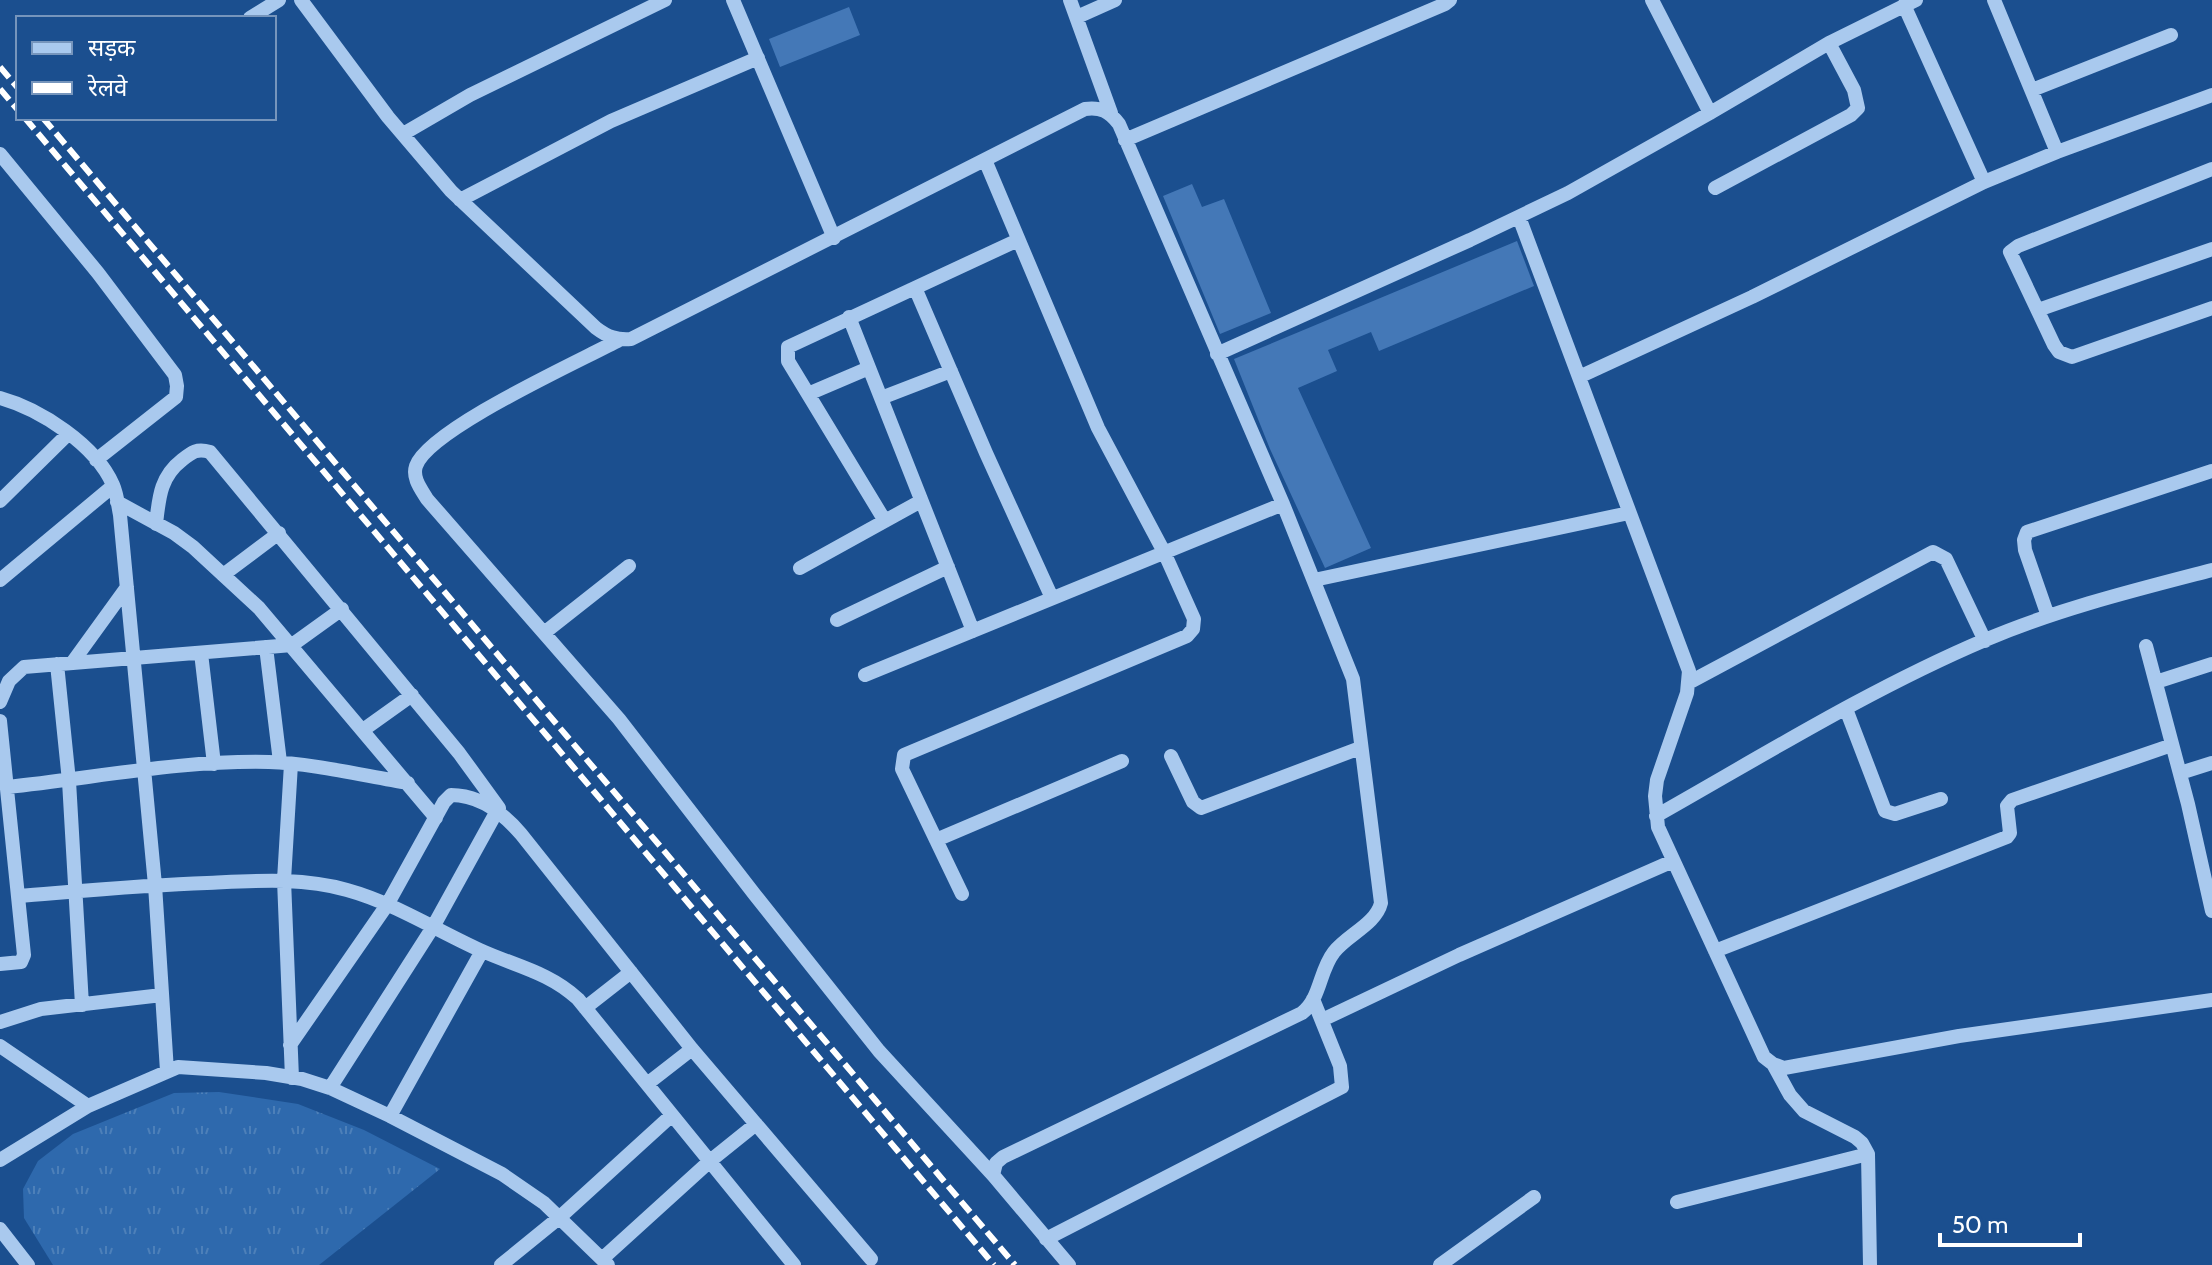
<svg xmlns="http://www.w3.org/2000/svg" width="2212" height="1265" font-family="Cabin,'Noto Sans Devanagari',sans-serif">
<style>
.grass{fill:url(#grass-tufts)}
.building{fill:#4478b7}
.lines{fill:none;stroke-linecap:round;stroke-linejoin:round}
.minor{stroke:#a9c9ee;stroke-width:14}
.rail{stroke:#fff;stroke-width:6;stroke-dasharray:14 6;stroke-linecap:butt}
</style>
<defs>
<pattern id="grass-tufts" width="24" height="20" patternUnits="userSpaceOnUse" patternTransform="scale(2)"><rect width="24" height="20" fill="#2e69ad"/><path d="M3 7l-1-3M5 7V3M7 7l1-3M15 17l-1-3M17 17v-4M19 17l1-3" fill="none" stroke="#4d80b9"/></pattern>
</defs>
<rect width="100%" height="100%" fill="#1b4f8f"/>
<path class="grass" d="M219,1092L298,1104L364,1130L440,1169L319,1265H53L24,1218L23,1189L38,1161L73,1134L174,1093Z"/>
<path class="building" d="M849,7L860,35L780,67L769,39Z
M1192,184L1202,207L1224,199L1271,313L1220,334L1163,196Z
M1517,241L1534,286L1379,351L1371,332L1328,350L1337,371L1298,388L1371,548L1325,568L1270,449L1234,359Z"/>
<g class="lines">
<path class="minor" d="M301,0L388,117L451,191L596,328C608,337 616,340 631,339L1085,109C1101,107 1109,111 1119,124L1283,504L1353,679L1381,903C1376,924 1347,935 1334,952C1319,971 1321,998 1302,1013L1003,1157L996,1163L993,1175L1069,1265
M733,0L834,238
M1070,0L1111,113
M1652,0L1710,113
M1994,0L2057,152
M1904,5L1984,182
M1077,17L1115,0
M250,18L279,0
M2032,90L2171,35
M403,134L470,95L665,0
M1125,140L1445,4L1450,0
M0,154L98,273L175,375L177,386L176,397L96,460
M2212,169L2018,246L2010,252L2054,345L2059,352L2072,357L2212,308
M1715,188L1851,115L1858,108L1854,90L1829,43
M460,200L611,121L758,58
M1519,217L1689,671L1687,693L1657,780L1655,796L1658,827L1764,1057L1773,1064L1784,1068L1959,1036L2212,1000
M916,290L986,453L1052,598
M2038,310L2212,249
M849,317L973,631
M619,340C580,361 429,429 416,466C412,478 421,489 427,499L619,719L755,895L879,1051L993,1175
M1217,354L1470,240L1568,193L1710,113L1829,43L1916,0
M1581,376L1752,297L1984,182L2057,152L2212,95
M808,394L869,368
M0,398C40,409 96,445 113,485C117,494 118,505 120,515L155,885L167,1071
M881,398L951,371
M0,501L68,434
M117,502L174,533L193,547L259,608L436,818
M885,521L788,361V347L1018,240
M156,524C159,498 160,477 182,460C192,452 197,448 210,452L459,753L499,808
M800,568L921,501
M223,575L279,533
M0,580L113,486
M1314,580L1629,513
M2048,616L2025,550L2024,540L2027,532L2212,471
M837,620L948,567
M544,633L629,566
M2146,646L2188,804L2212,911
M266,647L280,762
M201,653L214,764
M72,663L127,587
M57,664L69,781L82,1005
M865,675L1283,504
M1690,682L1933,552L1946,559L1985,641
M2156,682L2212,664
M0,702L9,681L24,667L292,645L342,609
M1846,709L1885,811L1895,814L1941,799
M0,721L24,955L21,962L0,964
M363,730L412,695
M1171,756L1193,802L1201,808L1360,748
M291,764L284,880L292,1078
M2180,773L2212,763
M7,787C94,778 182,760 269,762C311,763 365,776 408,783
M1656,816C1764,755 1870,689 1985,640C2058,609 2135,590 2212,570
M936,840L1122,761
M962,894L902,769L904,755L1187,636L1193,629L1194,619L1164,552L1098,428L985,160
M18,896C81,891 144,885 207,883C254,881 301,877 347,890C394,903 436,930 480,950C515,966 549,972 578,999L794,1265
M1715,951L2007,837L2010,833L2007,806L2012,800L2172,745
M585,1008L631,972
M1322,1020L1459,955L1673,861
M0,1022L41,1009L162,995
M290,1045L387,905L444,802L451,795C480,795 503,813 521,834L692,1049L871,1259
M0,1046L88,1106
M1773,1064L1790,1095L1804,1111L1855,1137L1862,1143L1868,1154L1870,1265
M647,1084L692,1049
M330,1088L433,927L497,811
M390,1116L482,951
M0,1160L88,1106L178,1067L266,1073L302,1079L330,1088L390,1116L502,1174L544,1203L608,1265
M1677,1202L1868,1154
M0,1229L28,1265
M1046,1239L1342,1087L1340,1066L1313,999
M602,1259L710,1161L756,1124
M501,1265L560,1217L672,1115
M1440,1265L1534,1197"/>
<path class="rail" d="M0,67L18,88
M0,89L18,110
M25,118L994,1265
M43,118L1015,1265"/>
</g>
<rect x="16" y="16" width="260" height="104" fill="#1b4f8f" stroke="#7695bc" stroke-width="2"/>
<rect x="32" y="42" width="40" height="12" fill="#a9c9ee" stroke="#7695bc" stroke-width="2"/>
<text x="88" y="56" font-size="24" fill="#ffffff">सड़क</text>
<rect x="32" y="82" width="40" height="12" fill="#ffffff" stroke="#7695bc" stroke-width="2"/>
<text x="88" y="96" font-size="24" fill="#ffffff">रेलवे</text>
<path d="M1940 1233v12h140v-12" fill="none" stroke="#ffffff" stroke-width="4"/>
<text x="1952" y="1233" font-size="24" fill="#ffffff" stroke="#1b4f8f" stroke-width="6" paint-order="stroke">50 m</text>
</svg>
